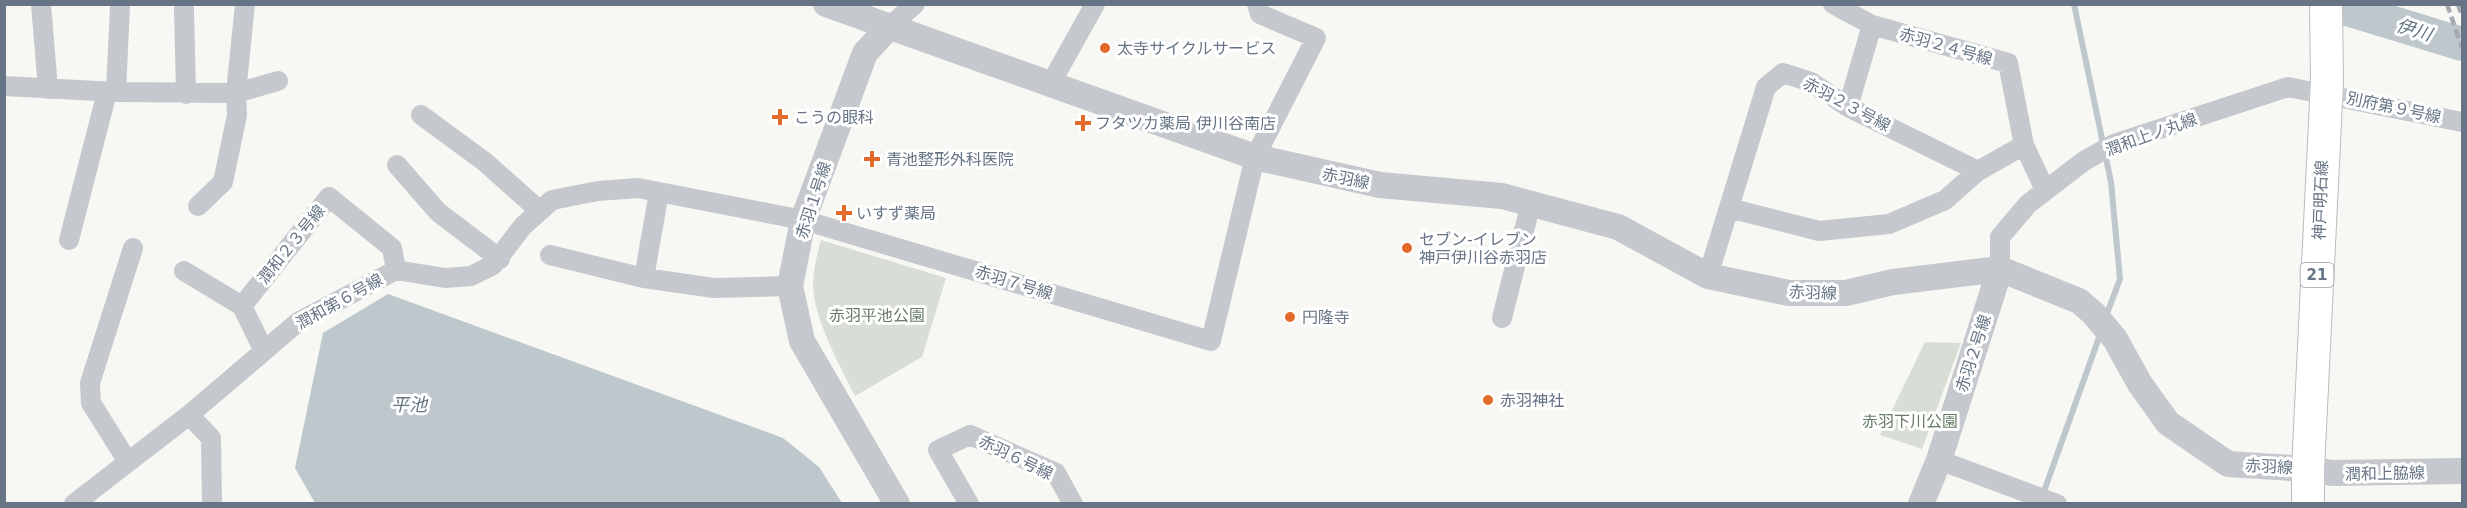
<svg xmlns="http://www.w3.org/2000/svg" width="2467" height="508" font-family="'DejaVu Sans','Noto Sans JP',sans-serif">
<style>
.green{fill:#d8ded5}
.water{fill:#bdc7cc}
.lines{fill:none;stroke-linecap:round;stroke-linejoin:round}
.stream{stroke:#bdc7cc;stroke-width:6}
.river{stroke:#bdc7cc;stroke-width:34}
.primary-casing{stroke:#b8bbc0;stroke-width:34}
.minor{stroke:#c5c8cc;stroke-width:20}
.tertiary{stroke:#c5c8cc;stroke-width:26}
.primary{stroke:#fff;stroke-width:32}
.rail{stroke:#a5aab1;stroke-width:4.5;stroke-dasharray:9 4.5;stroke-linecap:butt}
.poi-dot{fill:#e36a28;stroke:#fff;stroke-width:2}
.labels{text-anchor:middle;stroke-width:6;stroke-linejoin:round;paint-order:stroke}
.shield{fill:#fff;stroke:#949eaa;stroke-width:1.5}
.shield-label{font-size:15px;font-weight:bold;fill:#667485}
.street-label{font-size:16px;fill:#667485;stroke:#fff}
.poi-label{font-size:16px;fill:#667485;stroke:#fff;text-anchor:start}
.park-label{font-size:16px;fill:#677c65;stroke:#fff}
.water-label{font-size:18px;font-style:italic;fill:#627581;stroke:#fff}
</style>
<rect width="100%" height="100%" fill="#f7f7f4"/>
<path class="green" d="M821,240L946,278L922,357L855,396C840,366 814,319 813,286C813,270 817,255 821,240Z
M1925,342L1961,343L1922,449L1880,435Z"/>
<path class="water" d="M388,294L783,438L819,467L842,503H315L295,468L323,333Z"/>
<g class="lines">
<path class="stream" d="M2074,4L2111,182L2120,279L2106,316
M2043,494L2101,332"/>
<path class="river" d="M2331,4L2462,44"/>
<defs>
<path id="primary" d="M2308,504V469L2327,81L2326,4"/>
</defs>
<use href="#primary" class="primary-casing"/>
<path class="minor" d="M41,4L48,89
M1833,4L1872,25
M184,9L186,94
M888,28L915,4
M1050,85L1095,4
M4,86L116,92L236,93L278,81
M116,92L120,6
M1848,107L1872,25L2008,63L2024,145L2045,190
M421,115L485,162L540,211
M397,165L438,212L500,259
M198,206L223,182L237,115L236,93L245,4
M1729,208L1819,231L1889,224L1945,200L1978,171L2024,145
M69,240L107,92
M550,255L644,278L714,288L790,286
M2000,269V237L2028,204L2084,161L2114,144L2288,87L2462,122
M184,271L242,306
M1708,276L1766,87L1783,73L1811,82L1848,107L1978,171
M644,278L659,192
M1502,318L1531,203
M264,351L242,306L329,197L392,248L396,270
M189,415L211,438L212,504
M1939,460L2057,504
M128,462L91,403L90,383L133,248
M74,504L189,415L298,322L396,270L445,278L471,276L493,265L523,226L552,200L598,191L638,188L803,220L1211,341L1255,157L1316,38L1260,14L1257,4
M969,504L938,450L970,435L1056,473L1073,504"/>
<path class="tertiary" d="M826,4L1255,157L1380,185L1502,196L1618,227L1708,276L1789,293H1846L1893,282L2000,269L2079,301L2093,313L2115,339L2140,384L2168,423L2228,464L2308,469L2332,473L2462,471
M888,28L865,53L803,220L790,286L802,341L897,504
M1921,504L1939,460L2000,269"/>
<use href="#primary" class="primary"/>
<path class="rail" d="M2447,4L2462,48
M2458,4L2462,16"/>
</g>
<g class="poi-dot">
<circle cx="1105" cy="48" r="6"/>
<path d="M777 108h6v6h6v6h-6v6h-6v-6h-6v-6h6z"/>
<path d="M1080 114h6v6h6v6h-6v6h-6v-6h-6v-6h6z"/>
<path d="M869 150h6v6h6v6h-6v6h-6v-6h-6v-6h6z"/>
<path d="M841 204h6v6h6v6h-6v6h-6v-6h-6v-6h6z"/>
<circle cx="1407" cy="248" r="6"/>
<circle cx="1290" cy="317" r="6"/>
<circle cx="1488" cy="400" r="6"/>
</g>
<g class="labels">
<rect class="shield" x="2300.5" y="263" width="33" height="24" rx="4.5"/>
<g class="shield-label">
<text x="2317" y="280">21</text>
</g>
<g class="street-label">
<text transform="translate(1946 46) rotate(16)" y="6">赤羽２４号線</text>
<text transform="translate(1847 104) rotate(28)" y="6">赤羽２３号線</text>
<text transform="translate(2394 107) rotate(12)" y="6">別府第９号線</text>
<text transform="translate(2151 134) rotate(-20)" y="6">潤和上ノ丸線</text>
<text transform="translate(1346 178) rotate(12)" y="6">赤羽線</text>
<text transform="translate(813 200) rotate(-72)" y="6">赤羽１号線</text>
<text transform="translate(2320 200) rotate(-88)" y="6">神戸明石線</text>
<text transform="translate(291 244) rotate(-51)" y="6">潤和２３号線</text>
<text transform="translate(1014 282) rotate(17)" y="6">赤羽７号線</text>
<text transform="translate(1813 292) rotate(2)" y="6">赤羽線</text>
<text transform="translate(339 301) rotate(-29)" y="6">潤和第６号線</text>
<text transform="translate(1973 353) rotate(-72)" y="6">赤羽２号線</text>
<text transform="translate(1016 457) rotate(26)" y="6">赤羽６号線</text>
<text transform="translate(2269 466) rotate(3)" y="6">赤羽線</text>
<text transform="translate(2385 473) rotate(-1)" y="6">潤和上脇線</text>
</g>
<g class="poi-label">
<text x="1117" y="54">太寺サイクルサービス</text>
<text x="794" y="123">こうの眼科</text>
<text x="1095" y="129">フタツカ薬局 伊川谷南店</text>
<text x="886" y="165">青池整形外科医院</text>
<text x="856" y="219">いすず薬局</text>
<text x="1419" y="245">セブン-イレブン<tspan x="1419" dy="18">神戸伊川谷赤羽店</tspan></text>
<text x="1302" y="323">円隆寺</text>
<text x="1500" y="406">赤羽神社</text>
</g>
<g class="park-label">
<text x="877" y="321">赤羽平池公園</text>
<text x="1910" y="427">赤羽下川公園</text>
</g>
<g class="water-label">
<text transform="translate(2414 30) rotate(17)" y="6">伊川</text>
<text x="409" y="411">平池</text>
</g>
</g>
<rect width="2467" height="508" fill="none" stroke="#667485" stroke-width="12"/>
</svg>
